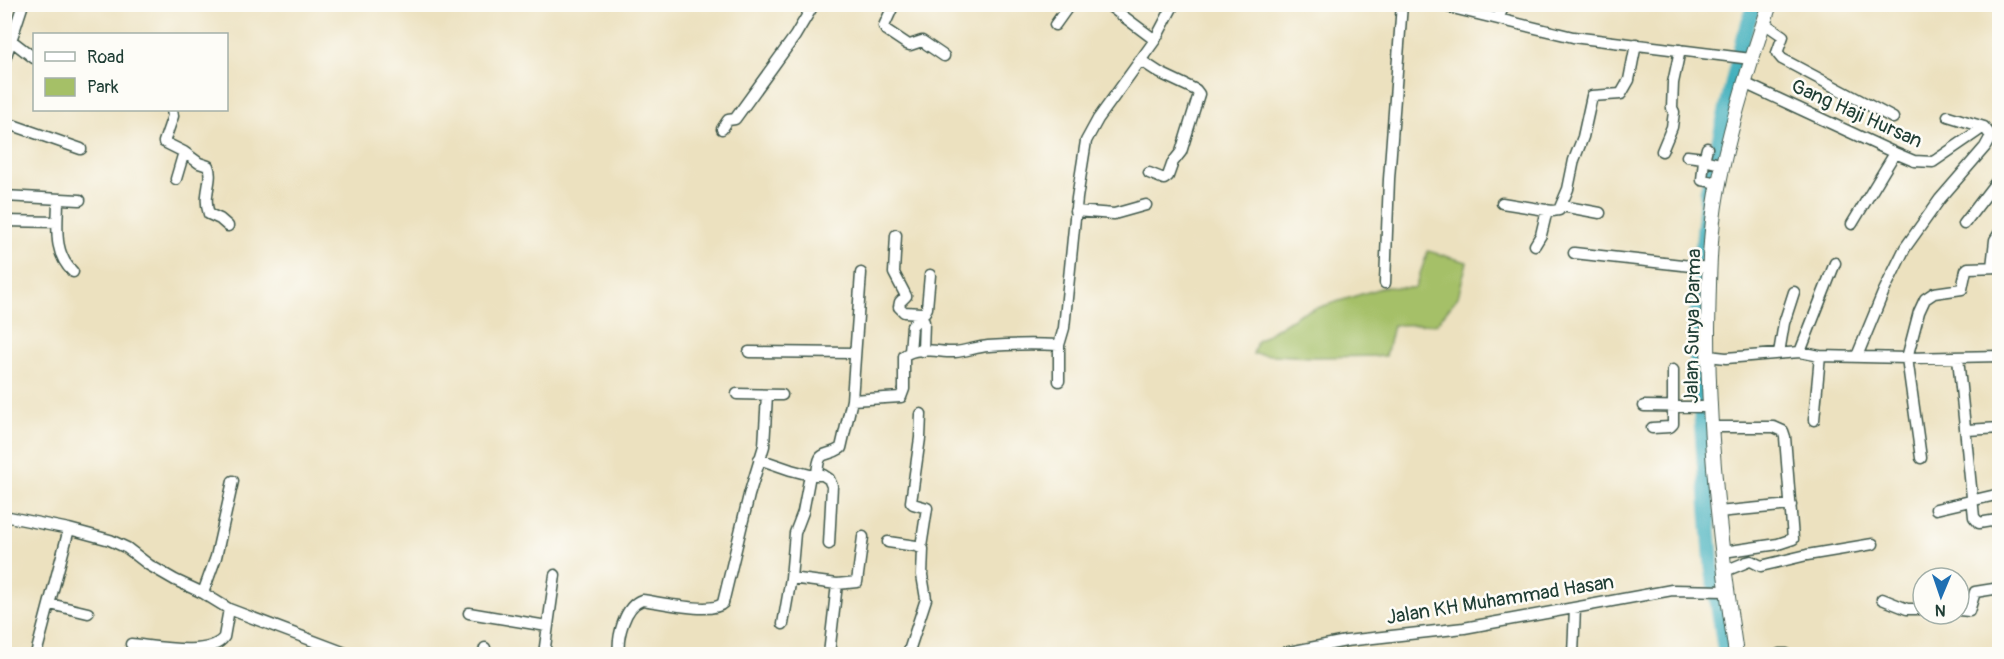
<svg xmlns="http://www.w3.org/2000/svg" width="2004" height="659" font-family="Pangolin,sans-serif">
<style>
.green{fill:#a5c067;stroke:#627e4e;stroke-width:1.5}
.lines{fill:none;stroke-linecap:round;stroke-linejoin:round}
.river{stroke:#40afbc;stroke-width:15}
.minor-casing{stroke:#3e5649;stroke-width:13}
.major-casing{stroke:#3e5649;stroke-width:16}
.minor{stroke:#fff;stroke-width:10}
.major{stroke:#fff;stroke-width:14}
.labels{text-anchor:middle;stroke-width:5;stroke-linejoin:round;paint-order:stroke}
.street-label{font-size:20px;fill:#1f3d34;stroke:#fdfcf7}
</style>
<rect width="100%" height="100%" fill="#fdfcf7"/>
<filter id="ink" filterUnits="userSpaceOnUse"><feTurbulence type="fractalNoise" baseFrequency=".0167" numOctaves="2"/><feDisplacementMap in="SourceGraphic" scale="12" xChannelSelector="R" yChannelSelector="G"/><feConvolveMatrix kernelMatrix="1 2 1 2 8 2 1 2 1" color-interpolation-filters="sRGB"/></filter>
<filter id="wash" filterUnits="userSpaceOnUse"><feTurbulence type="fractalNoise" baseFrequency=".008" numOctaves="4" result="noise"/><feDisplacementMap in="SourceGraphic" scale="24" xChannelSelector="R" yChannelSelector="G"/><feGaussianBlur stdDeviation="1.35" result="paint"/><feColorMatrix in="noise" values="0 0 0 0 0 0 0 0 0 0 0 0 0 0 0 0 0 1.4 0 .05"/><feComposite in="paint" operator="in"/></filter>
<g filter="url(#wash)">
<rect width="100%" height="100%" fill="#ece1bf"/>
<path class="green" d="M1428,251L1467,262L1458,297L1436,324L1393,325L1386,356L1313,357L1253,354L1257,341L1301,313L1384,287L1415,288Z"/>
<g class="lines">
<path class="river" d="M1725,654L1712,568L1695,337L1707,192L1743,37L1755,4"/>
</g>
</g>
<g filter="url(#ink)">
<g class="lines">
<defs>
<path id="minor" d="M894,4L884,26L886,30L907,44L910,45L922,41L944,56
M1107,4L1155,40
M1436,4L1573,37L1751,59
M1498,18L1505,4
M1764,23L1783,36L1777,53L1782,59L1893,118
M1055,25L1070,4
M12,41L34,58
M1140,60L1160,73L1196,90L1199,94L1181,152L1173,162L1168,176L1164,179L1149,173
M4,62L23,4
M1744,83L1895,153L1914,161L1933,162L1984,127
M172,110L173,116L164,142L184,152L199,163L208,166C214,180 202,194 209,214L220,219L228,226
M4,122L81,149
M722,129L728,120L735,119L795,36L814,4
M1707,148L1704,160L1724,165
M1662,151L1672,127L1674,112L1672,108L1673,83L1680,50
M1687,156L1704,158
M1704,160L1702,180L1720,183
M176,179L184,152
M4,196L80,200
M58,199C58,225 52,252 73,272
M1502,203L1552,211L1559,210L1568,189L1574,160L1583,137L1592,96L1621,94L1629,80L1636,44
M1562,206L1600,213
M1075,211L1114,214L1146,205
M4,221L57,222
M1852,224L1895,153
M1964,224L2000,177
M896,235L894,273L906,296L900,302L899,307L904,312L921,313L924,322L923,351
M1535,245L1541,235L1547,210
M1574,253L1709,268
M1992,267L1995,240L2000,232
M1385,283L1389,179L1402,4
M921,313L925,312L927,308L930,275
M749,352L855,353
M910,352L912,326L921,315
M1800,352L1835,263
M1779,353L1784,323L1794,292
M1708,356L1726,358L1800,352L1820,356L1907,358L2000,356
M1857,356L1883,293L1905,248L1940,199L1985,147L1991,136L1984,127L1948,116
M1958,358L1974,517L1979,523L1997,520L2000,531
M1059,381V345L1064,328L1077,198L1086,141L1098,119L1155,40L1174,4
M737,394L782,395
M852,400L901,397L904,389V356C916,345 941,353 955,352C966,351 977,347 988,346C1012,344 1035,344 1059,345
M1644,406L1710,407
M1814,420L1820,356
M1711,427H1774L1783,431L1785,437L1793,539L1778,544L1723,552
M1652,428L1670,427L1673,424V370
M1967,430L2000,428
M4,458L5,450
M1921,458L1907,358L1919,312L1925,299L1934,293L1962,289L1966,270L1968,268L2000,267
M759,459L791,470L810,475H823L829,479L832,486L829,544
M817,475C819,447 824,459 841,448L852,400L861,273
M1936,509L2000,494
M1718,512L1791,505
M4,516L69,529L110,540L127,548L149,565L175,580L203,593L229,609L348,654
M888,542L916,546L923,549L922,575L926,599L908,654
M921,547L927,508L913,504L911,502L920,438L921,414
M1725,571L1747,562L1751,561L1761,566L1807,555L1873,544
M791,578L837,584L857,582L863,537
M203,593L216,557L233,481
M1882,599L1907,609H1923
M50,604L88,613
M1959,610L1969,611L1975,592L2000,588
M469,613L547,626
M783,624L791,578L795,533L803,512L810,475
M131,644C154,646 210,658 224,637L229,609
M36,654L69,529
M483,654L485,648
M544,654L555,575
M619,654C617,638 624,606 642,600C659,602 712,615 723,603L749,495L764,446L767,395
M829,654L837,584
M1279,654L1346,641L1464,628L1672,590L1727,591
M1573,654L1575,608
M1779,654H1787"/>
<path id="major" d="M1736,654C1720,547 1708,438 1708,329C1709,283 1709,237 1717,193C1729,129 1749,65 1770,4"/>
</defs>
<use href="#minor" class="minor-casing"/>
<use href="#major" class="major-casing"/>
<use href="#minor" class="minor"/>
<use href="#major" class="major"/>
</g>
</g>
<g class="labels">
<g class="street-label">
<text transform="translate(1857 113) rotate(24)" y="7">Gang Haji Hursan</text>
<text transform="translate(1692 326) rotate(-89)" y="7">Jalan Surya Darma</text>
<text transform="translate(1500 599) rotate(-9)" y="7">Jalan KH Muhammad Hasan</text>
</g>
</g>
<rect width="2004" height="659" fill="none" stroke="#fdfcf7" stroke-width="24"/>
<rect x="33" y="33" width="195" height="78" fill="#fdfcf7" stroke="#a4b0a9" stroke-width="1.5"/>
<rect x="45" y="52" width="30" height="9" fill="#ffffff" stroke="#a4b0a9" stroke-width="1.5"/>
<text x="87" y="63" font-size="18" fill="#1f3d34">Road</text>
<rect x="45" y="78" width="30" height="18" fill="#a5c067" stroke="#a4b0a9" stroke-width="1.5"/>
<text x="87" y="93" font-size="18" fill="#1f3d34">Park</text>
<g transform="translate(1941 596) rotate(182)"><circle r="28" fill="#fdfcf7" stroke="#a4b0a9" stroke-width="1.5"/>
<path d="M0-4.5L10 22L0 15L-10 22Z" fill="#1f6fb2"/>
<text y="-9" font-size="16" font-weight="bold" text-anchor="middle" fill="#1f3d34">N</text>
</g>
</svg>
